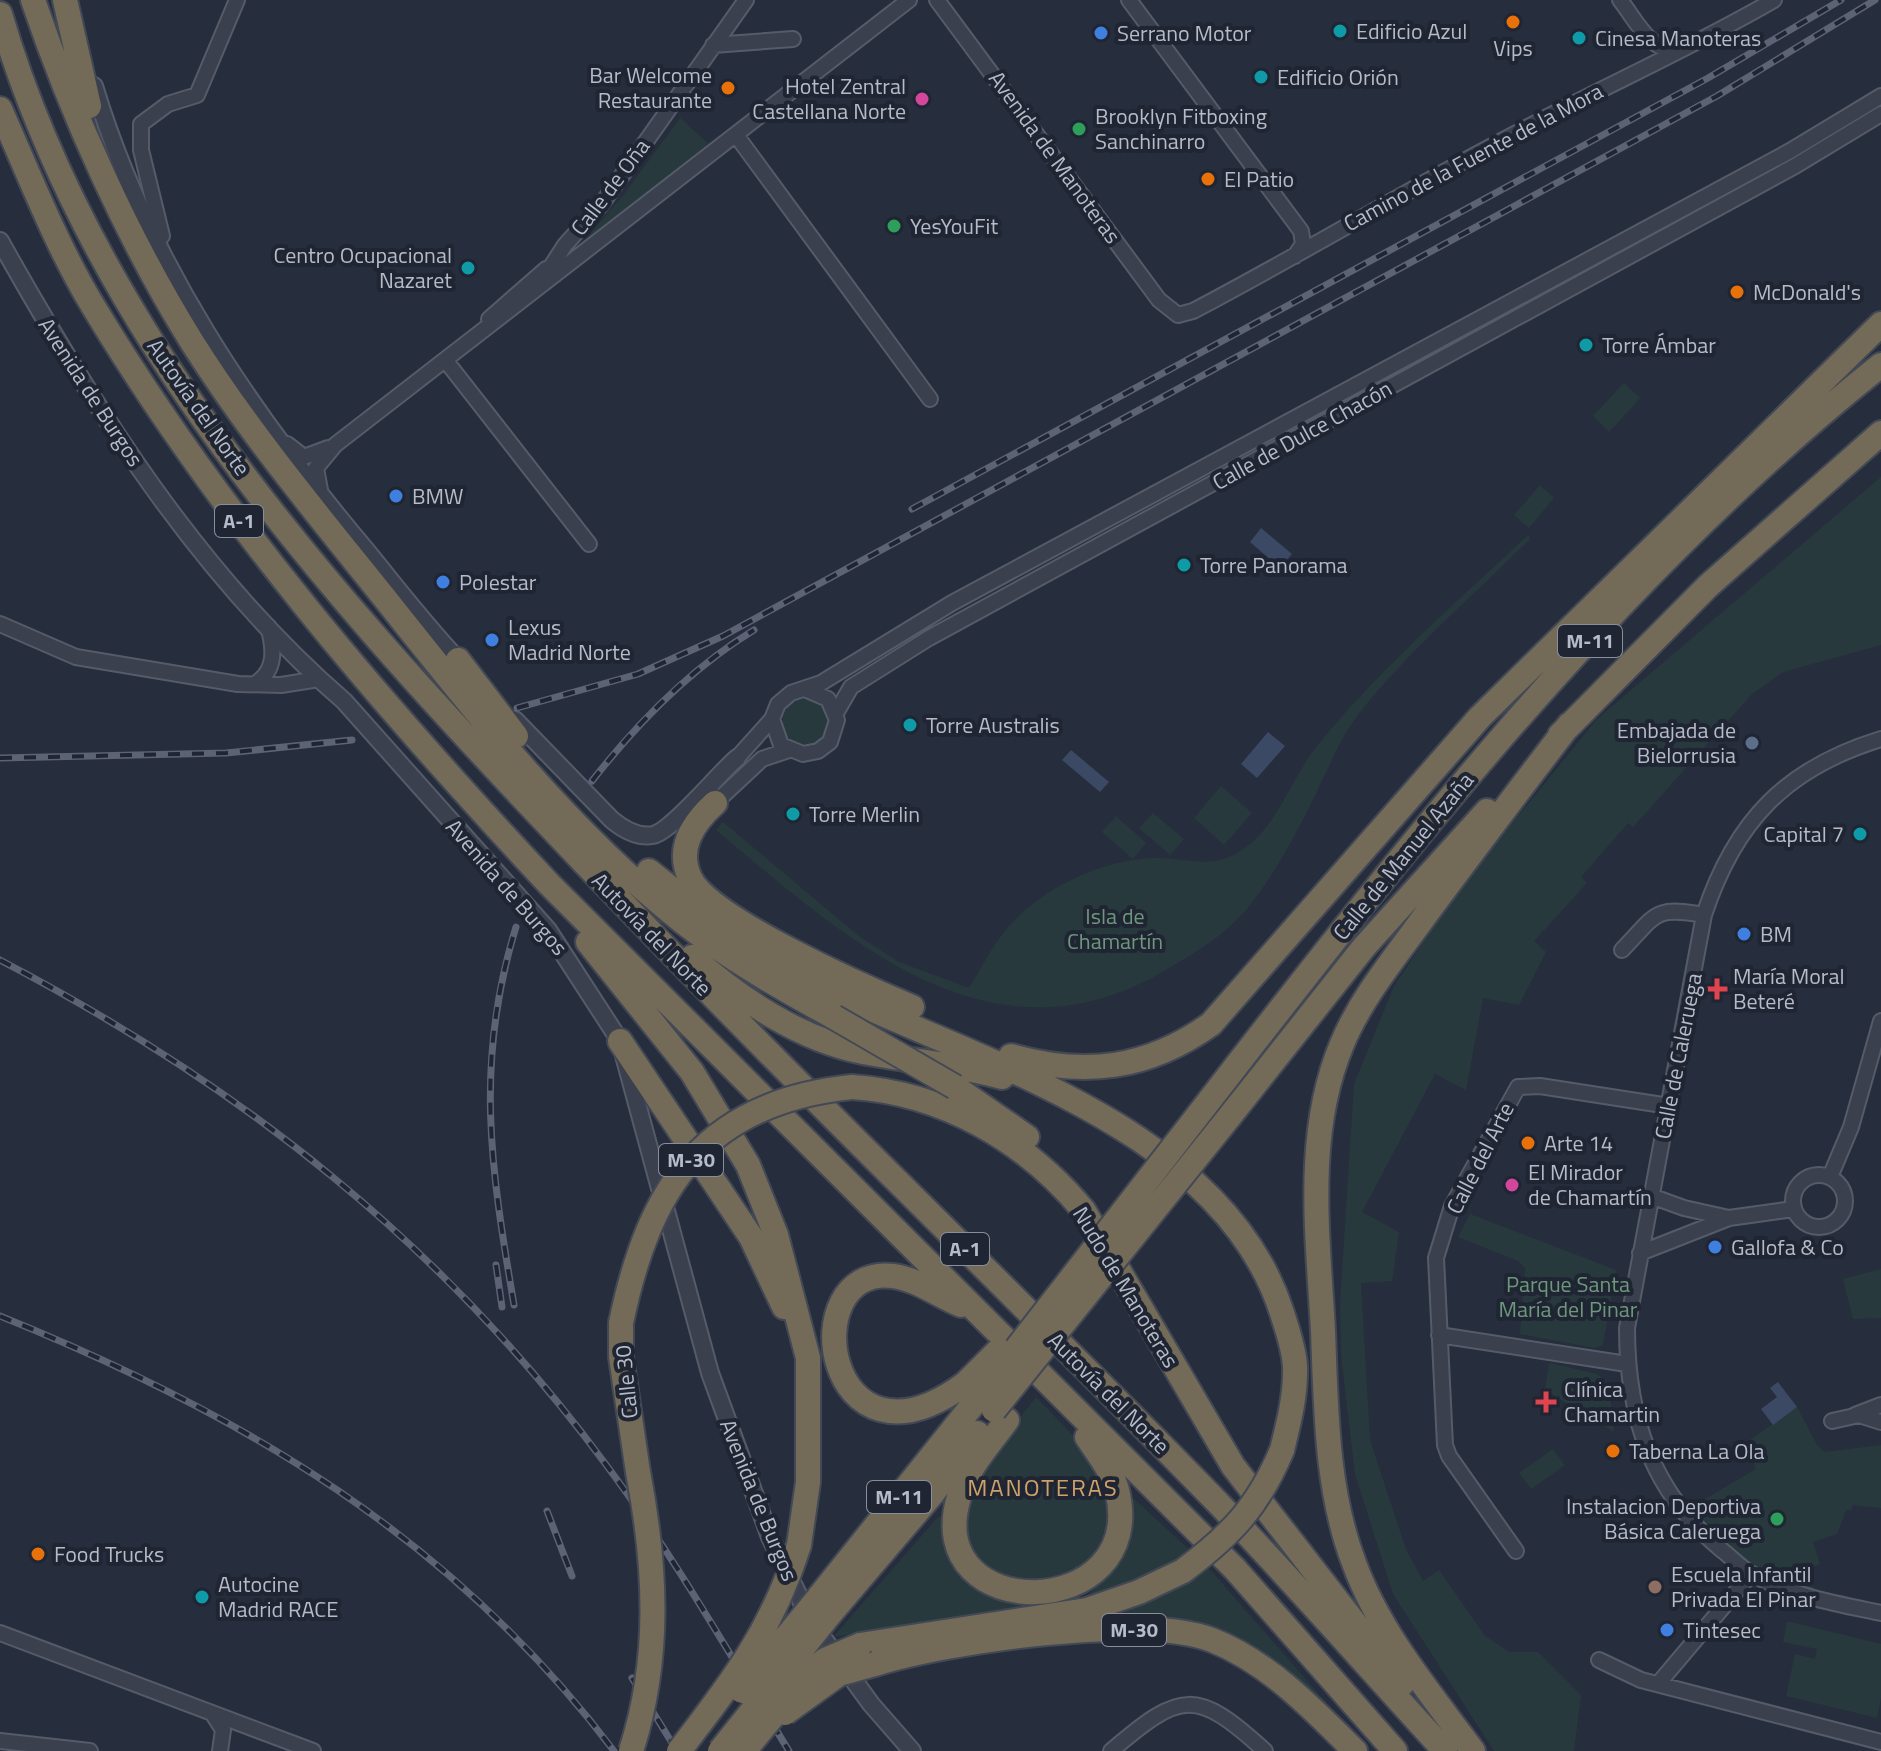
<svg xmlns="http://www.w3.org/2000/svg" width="1881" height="1751" font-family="'Titillium Web',sans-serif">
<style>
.green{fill:#28393e}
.water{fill:#3c4965}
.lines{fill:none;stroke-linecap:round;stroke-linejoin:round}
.minor-casing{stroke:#555b68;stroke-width:18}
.tertiary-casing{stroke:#555b68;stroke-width:20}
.motorway-casing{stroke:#424855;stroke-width:28}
.minor{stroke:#3a404d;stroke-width:14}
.tertiary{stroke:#3a404d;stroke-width:16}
.motorway{stroke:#736b57;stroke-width:24}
.rail-casing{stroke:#5c6374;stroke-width:7}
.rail{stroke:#1f2532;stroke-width:4;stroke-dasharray:12;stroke-linecap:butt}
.motorway-bridge-casing{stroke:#424855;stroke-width:28;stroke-linecap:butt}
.motorway-bridge{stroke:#736b57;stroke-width:24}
.food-dot{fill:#e8710a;stroke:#1f2532;stroke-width:3}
.culture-dot{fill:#0f9aa8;stroke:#1f2532;stroke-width:3}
.shop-dot{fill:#3f7fe0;stroke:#1f2532;stroke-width:3}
.hotel-dot{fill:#d1479c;stroke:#1f2532;stroke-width:3}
.leisure-dot{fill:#2e9e5b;stroke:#1f2532;stroke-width:3}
.service-dot{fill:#5c6f8a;stroke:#1f2532;stroke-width:3}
.health-dot{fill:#e0444e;stroke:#1f2532;stroke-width:3}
.education-dot{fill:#8d6e63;stroke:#1f2532;stroke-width:3}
.labels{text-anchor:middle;stroke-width:8;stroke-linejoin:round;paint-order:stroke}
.shield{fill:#1f2532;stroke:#898e9b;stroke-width:2}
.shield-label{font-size:20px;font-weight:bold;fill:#b6bbc8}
.poi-label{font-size:22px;fill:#b6bbc8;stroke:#1f2532;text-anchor:start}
.street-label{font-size:22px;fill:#b6bbc8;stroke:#1f2532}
.park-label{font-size:22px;fill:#6e987c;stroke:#1f2532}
.neighbourhood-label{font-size:24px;letter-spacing:2px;fill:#cfa16a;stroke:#1f2532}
</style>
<rect width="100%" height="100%" fill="#262d3d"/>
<path class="green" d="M680,118L709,144L582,243L625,193Z
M1624,383L1640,398L1609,432L1593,416Z
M1881,477V645L1783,672L1752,694L1633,827L1628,823L1581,877L1587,883L1534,941L1546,952L1519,1005L1483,998L1466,1090L1435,1074L1362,1212L1399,1232L1392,1281L1361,1283L1370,1440L1406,1549L1423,1581L1439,1570L1485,1636L1509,1652H1538L1581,1695L1574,1751H1494L1393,1594L1355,1474L1341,1355L1340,1304L1354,1084L1394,986L1458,890L1597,719Z
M1540,485L1554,498L1529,528L1514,515Z
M1528,535L1530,539C1474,595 1405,654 1357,716C1340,739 1330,765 1317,791C1297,832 1275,875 1246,910C1224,936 1193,954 1164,971C989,1074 843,936 716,830L723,822L860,937L899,962L969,988C980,971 989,952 1001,936C1035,891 1098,860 1154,858C1174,857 1201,865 1221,860C1274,844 1286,784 1317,746C1379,669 1456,603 1528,535Z
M782 722a23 23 0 1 1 46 0a23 23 0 1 1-46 0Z
M1221,786L1252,813L1224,845L1194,818Z
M1153,813L1184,839L1170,855L1139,828Z
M1116,816L1146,843L1133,859L1102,832Z
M1470,1214L1616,1270L1603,1345L1595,1348L1520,1334L1525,1268L1518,1261L1458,1237Z
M1881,1269V1318L1853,1319L1843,1279Z
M1549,1363L1597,1374L1609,1383L1614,1432L1545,1390Z
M1036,1397C1059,1421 1088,1447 1100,1478C1146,1599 948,1619 968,1505C974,1471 1016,1425 1036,1397Z
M1797,1407L1817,1445L1825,1452L1881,1445V1508L1853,1505L1851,1510H1846L1837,1534L1813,1542L1820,1564L1806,1569L1819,1600L1751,1574L1681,1513L1756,1469L1747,1442Z
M1553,1449L1565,1465L1531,1489L1519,1473Z
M1133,1498L1192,1552L1177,1563L1095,1599L1090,1593L1118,1564L1131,1538Z
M943,1516L945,1531L1002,1598L1051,1607L833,1637L938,1517Z
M1207,1566L1338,1716L1259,1653L1083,1623Z
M1787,1621L1881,1644V1698L1877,1718L1786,1696L1795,1654L1815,1659L1817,1649L1783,1642Z"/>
<path class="water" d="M1261,528L1292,554L1280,568L1250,542Z
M1268,732L1285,746L1257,778L1241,764Z
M1071,750L1109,782L1100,792L1062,760Z
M1778,1382L1797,1407L1773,1425L1761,1409L1777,1397L1770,1388Z"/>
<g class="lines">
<defs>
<path id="minor" d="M937,0L1159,300L1178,315L1193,311C1300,255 1403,192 1511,136C1598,89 1688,50 1774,0
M1129,0L1301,231L1303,244L1295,256
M1620,0C1636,20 1651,54 1679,50
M713,45L793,39
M736,135L930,399
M156,243L162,236L141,150V124L168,104L197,95L237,0
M541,282L565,245L601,205L746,0
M489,319L546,269
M446,361L589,544
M287,444L304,457L328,448
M320,490L316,468L335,445L909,0
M0,624L76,657L238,684L281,685L319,679
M255,684C277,670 274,648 268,626
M807,690L828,699L837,720L830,742L818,751L803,754L781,745L772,719L778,704L791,693L821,683L952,603L1790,151L1881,96
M836,713L851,687L929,638L1795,166L1881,114
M1881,739C1786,768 1735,821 1704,915L1627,1328C1627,1418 1652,1493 1723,1551C1732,1558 1741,1568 1752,1574C1791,1596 1838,1604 1881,1613
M737,758L772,719
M715,803L762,759L789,750
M1622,950C1657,914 1653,906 1704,915
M1793 1201a26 26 0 1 1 52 0a26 26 0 1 1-52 0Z
M1830,1177L1851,1127L1881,1021
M1651,1196L1684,1208L1729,1218
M1640,1253L1729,1218L1793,1209
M1439,1335L1627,1364
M1855,1415L1881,1405
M1832,1421L1859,1415L1881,1422
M1516,1551L1449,1456L1445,1445L1436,1258L1452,1206L1518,1087L1540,1086L1669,1106
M0,1633L313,1751
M1599,1660L1641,1680L1881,1742
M1658,1684L1751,1574
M214,1716L223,1730L220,1751
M0,1741L90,1751
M1111,1751C1181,1691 1196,1688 1265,1751"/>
<path id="tertiary" d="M94,86C147,261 248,410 365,549C397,588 428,629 463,665
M0,241C93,407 198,575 344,701L548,930L620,1041L710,1373L770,1537L812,1623L871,1704L912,1751
M515,720L612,820C623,829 637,838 653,835C672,831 718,774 737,758"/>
<path id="motorway" d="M33,0C72,115 128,239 192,342C250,434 319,516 387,601C474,711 572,835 683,922C730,959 781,988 834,1017
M65,0L89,106
M0,14C91,326 319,582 538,814C653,936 770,1055 890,1174C1001,1284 1112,1394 1221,1506C1297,1586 1370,1669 1445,1751
M0,109C28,172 57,247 93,306C220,517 381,704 549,884L1235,1569L1395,1751
M458,660L516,736
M1560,735L1708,586L1881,433
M715,803C693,823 676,848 690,878C710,919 866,988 912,1007
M649,871C706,918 764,959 831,991C985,1064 1224,1130 1282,1313C1287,1329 1294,1348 1295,1366C1296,1394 1289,1422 1282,1450
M588,942L692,1072L748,1165L776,1235L808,1358V1482L799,1545
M692,957C741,999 798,1039 863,1052C910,1061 956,1064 1002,1077
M620,1041L751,1237L784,1307
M1011,1056C1085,1077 1148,1069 1211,1024L1480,717L1881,324
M852,1087C944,1093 1026,1141 1084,1211L1233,1466L1402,1684
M955,1087L1027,1137
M1209,1101C1412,839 1620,573 1881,365
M1230,1116L1364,947L1487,811
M961,1305C939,1296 917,1279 893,1276C792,1264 824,1489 966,1383
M621,1323V1357L638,1472
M1007,1420C990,1444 967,1468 959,1497C920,1627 1150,1623 1117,1490C1112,1471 1098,1454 1087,1437
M819,1597L979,1397
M830,1614L933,1493L977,1433
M860,1645L1087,1610L1139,1592L1183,1571
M875,1664C948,1641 1141,1613 1212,1640C1268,1662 1313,1709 1355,1751
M1473,1751C1430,1693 1379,1632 1354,1563C1326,1490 1326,1408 1323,1331C1318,1236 1304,1134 1342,1044C1362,996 1397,955 1427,913C1474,850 1521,787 1569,725"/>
</defs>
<use href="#minor" class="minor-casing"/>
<use href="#tertiary" class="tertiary-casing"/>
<use href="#motorway" class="motorway-casing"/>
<use href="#minor" class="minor"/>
<use href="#tertiary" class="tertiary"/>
<use href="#motorway" class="motorway"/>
<defs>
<path id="rail" d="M912,509L1708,78L1841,0
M517,708L638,674L723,636L1717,96L1875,0
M0,758L226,753L352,740
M592,781C638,722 690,669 754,630
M0,960C242,1086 444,1245 607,1466C674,1556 730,1655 789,1751
M496,1265L502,1307
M514,1305C491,1169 474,1063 516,927
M0,1316C243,1414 453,1538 614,1751
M547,1511L572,1576
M632,1678L677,1751"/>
</defs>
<use href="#rail" class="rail-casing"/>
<use href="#rail" class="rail"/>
<defs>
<path id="motorway-bridge" d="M834,1017L955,1087
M621,1323C649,1187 704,1102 852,1087
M966,1383L999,1350
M979,1397L1209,1101
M994,1410L1230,1116
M1183,1571C1232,1534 1258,1507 1282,1450
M742,1691L819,1597
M777,1699L825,1660L860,1645
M785,1713L839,1674L875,1664
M631,1751C661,1658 656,1566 638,1472
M679,1751C733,1681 772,1630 799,1545
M720,1751L830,1614
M744,1751L793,1692"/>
</defs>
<use href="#motorway-bridge" class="motorway-bridge-casing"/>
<use href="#motorway-bridge" class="motorway-bridge"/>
</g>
<g class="food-dot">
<circle cx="1513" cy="22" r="8"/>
<circle cx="728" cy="88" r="8"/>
<circle cx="1208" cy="179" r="8"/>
<circle cx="1737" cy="292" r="8"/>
<circle cx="1528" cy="1143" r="8"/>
<circle cx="1613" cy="1451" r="8"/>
<circle cx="38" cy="1554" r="8"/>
</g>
<g class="culture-dot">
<circle cx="1340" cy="31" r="8"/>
<circle cx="1579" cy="38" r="8"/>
<circle cx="1261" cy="77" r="8"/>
<circle cx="468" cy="268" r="8"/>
<circle cx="1586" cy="345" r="8"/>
<circle cx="1184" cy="565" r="8"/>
<circle cx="910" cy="725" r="8"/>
<circle cx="793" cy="814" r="8"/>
<circle cx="1860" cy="834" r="8"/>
<circle cx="202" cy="1597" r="8"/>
</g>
<g class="shop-dot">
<circle cx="1101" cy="33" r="8"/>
<circle cx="396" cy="496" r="8"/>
<circle cx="443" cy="582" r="8"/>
<circle cx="492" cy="640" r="8"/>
<circle cx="1744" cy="934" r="8"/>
<circle cx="1715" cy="1247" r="8"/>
<circle cx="1667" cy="1630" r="8"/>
</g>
<g class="hotel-dot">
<circle cx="922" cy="99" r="8"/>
<circle cx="1512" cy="1185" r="8"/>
</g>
<g class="leisure-dot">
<circle cx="1079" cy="129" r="8"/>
<circle cx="894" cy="226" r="8"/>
<circle cx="1777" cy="1519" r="8"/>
</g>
<circle class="service-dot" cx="1752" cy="743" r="8"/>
<g class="health-dot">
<path d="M1713 977h8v8h8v8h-8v8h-8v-8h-8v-8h8z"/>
<path d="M1542 1390h8v8h8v8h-8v8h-8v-8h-8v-8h8z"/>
</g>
<circle class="education-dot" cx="1655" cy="1587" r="8"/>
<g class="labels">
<g class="shield">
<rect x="215" y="505" width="48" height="32" rx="6"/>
<rect x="1558" y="625" width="64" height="32" rx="6"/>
<rect x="659" y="1144" width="64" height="32" rx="6"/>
<rect x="941" y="1233" width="48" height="32" rx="6"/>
<rect x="867" y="1481" width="64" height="32" rx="6"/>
<rect x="1102" y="1614" width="64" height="32" rx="6"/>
</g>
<g class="shield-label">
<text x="239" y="528">A-1</text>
<text x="1590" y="648">M-11</text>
<text x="691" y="1167">M-30</text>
<text x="965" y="1256">A-1</text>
<text x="899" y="1504">M-11</text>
<text x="1134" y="1637">M-30</text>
</g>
<g class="poi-label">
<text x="1356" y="39">Edificio Azul</text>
<text x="1117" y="41">Serrano Motor</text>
<text x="1595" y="46">Cinesa Manoteras</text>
<text x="1513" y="56" text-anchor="middle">Vips</text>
<text x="712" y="83" text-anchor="end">Bar Welcome<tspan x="712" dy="25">Restaurante</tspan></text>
<text x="1277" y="85">Edificio Orión</text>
<text x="906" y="94" text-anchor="end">Hotel Zentral<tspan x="906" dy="25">Castellana Norte</tspan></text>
<text x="1095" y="124">Brooklyn Fitboxing<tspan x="1095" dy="25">Sanchinarro</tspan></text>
<text x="1224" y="187">El Patio</text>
<text x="910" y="234">YesYouFit</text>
<text x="452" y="263" text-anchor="end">Centro Ocupacional<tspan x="452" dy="25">Nazaret</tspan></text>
<text x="1753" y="300">McDonald's</text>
<text x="1602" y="353">Torre Ámbar</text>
<text x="412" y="504">BMW</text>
<text x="1200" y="573">Torre Panorama</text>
<text x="459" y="590">Polestar</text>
<text x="508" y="635">Lexus<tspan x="508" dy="25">Madrid Norte</tspan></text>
<text x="926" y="733">Torre Australis</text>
<text x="1736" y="738" text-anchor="end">Embajada de<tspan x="1736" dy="25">Bielorrusia</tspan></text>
<text x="809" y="822">Torre Merlin</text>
<text x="1844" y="842" text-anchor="end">Capital 7</text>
<text x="1760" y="942">BM</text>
<text x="1733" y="984">María Moral<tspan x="1733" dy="25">Beteré</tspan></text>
<text x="1544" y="1151">Arte 14</text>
<text x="1528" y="1180">El Mirador<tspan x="1528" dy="25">de Chamartín</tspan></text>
<text x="1731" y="1255">Gallofa &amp; Co</text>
<text x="1564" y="1397">Clínica<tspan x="1564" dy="25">Chamartin</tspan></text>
<text x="1629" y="1459">Taberna La Ola</text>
<text x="1761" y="1514" text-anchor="end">Instalacion Deportiva<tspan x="1761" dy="25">Básica Caleruega</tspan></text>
<text x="54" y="1562">Food Trucks</text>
<text x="1671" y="1582">Escuela Infantil<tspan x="1671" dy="25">Privada El Pinar</tspan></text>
<text x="218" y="1592">Autocine<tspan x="218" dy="25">Madrid RACE</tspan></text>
<text x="1683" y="1638">Tintesec</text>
</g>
<g class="street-label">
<text transform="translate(1055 157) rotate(54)" y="8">Avenida de Manoteras</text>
<text transform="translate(1473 157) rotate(-28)" y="8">Camino de la Fuente de la Mora</text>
<text transform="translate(610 187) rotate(-53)" y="8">Calle de Oña</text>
<text transform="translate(91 392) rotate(57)" y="8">Avenida de Burgos</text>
<text transform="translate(199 407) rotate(55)" y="8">Autovía del Norte</text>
<text transform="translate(1302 435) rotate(-29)" y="8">Calle de Dulce Chacón</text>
<text transform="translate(1403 856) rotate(-51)" y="8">Calle de Manuel Azaña</text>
<text transform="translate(507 887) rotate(49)" y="8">Avenida de Burgos</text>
<text transform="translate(652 934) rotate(46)" y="8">Autovía del Norte</text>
<text transform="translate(1678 1056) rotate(-79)" y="8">Calle de Caleruega</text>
<text transform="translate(1480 1158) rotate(-63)" y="8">Calle del Arte</text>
<text transform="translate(1126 1287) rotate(59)" y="8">Nudo de Manoteras</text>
<text transform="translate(626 1382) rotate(-96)" y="8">Calle 30</text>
<text transform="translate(1109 1393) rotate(45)" y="8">Autovía del Norte</text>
<text transform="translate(759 1500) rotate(68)" y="8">Avenida de Burgos</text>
</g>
<g class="park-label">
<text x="1115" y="924">Isla de<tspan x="1115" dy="25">Chamartín</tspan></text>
<text x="1568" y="1292">Parque Santa<tspan x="1568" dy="25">María del Pinar</tspan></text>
</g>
<g class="neighbourhood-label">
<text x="1043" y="1496">MANOTERAS</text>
</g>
</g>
</svg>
